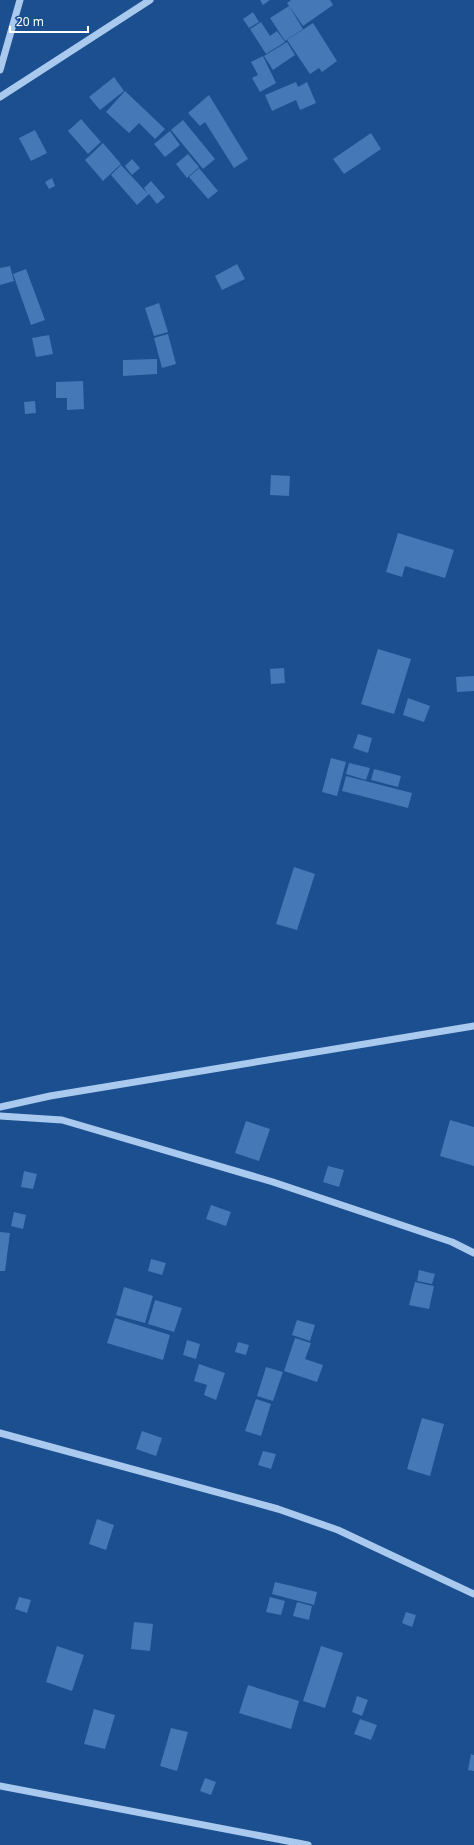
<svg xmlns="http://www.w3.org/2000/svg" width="474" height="1845" font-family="'Noto Sans',sans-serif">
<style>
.building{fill:#4478b7}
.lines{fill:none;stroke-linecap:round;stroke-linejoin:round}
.minor{stroke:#a9c9ee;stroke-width:7}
</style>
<rect width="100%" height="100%" fill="#1b4f8f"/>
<path class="building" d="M260,0H270L263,5Z
M291,0H330L333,5L303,26L287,3Z
M289,6L303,29L285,41L270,18Z
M253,12L259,22L249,28L243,19Z
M261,22L270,36L277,31L285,42L266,54L250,29Z
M313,23L337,61L322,72L319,68L310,74L287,40Z
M287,42L295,55L273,70L264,56Z
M263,56L276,83L260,92L252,78L258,75L251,62Z
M114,77L124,91L100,110L89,97Z
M296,82L298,87L307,82L316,103L300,110L296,100L272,111L265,95Z
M125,91L165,129L155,139L139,123L129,133L106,112Z
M209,95L248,159L234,168L205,122L200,126L188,113Z
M81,119L101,142L88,154L68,131Z
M183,120L215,159L203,169L171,130Z
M35,130L47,153L31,161L19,138Z
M170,131L180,145L165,157L154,144Z
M371,133L381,149L344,174L333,159Z
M103,143L121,164L103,181L85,160Z
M188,154L199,167L187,178L176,164Z
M132,159L140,168L132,175L125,166Z
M121,165L147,193L144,188L151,181L165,197L157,204L149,194L137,205L111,175Z
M199,168L218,191L208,199L189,177Z
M52,178L55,186L49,189L45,182Z
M237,264L245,279L222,290L215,276Z
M10,266L14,281L0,285V268Z
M26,269L45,320L31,325L13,274Z
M159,303L168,332L154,336L145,308Z
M168,334L176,364L162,368L154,338Z
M49,335L53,354L36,357L32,338Z
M157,359V374L123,376V360Z
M83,381L84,409L67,410V398H56V382Z
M35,401L36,413L25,414L24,402Z
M271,475L290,476L289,496L270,495Z
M398,533L454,550L445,578L405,566L402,577L386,572Z
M378,649L411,659L394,714L361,704Z
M284,668L285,683L271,684L270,669Z
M474,676V691L457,692L456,677Z
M408,698L430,706L424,722L403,715Z
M358,734L372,738L368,753L353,748Z
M331,758L346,762L337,796L322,792Z
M349,763L370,768L366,780L346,774Z
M374,769L401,776L398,787L371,780Z
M346,776L412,793L408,808L342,791Z
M294,867L315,874L297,930L276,924Z
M450,1120L474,1127V1166L440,1156Z
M246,1121L270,1129L259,1161L235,1153Z
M328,1166L344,1170L339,1187L323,1182Z
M24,1171L37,1174L33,1189L21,1187Z
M211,1205L231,1212L226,1226L206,1219Z
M14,1212L26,1215L23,1229L11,1226Z
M0,1232L10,1233L5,1271H0Z
M151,1259L166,1263L162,1275L148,1271Z
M419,1270L435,1274L432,1284L417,1281Z
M415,1282L434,1286L429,1309L409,1305Z
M124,1287L153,1296L145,1323L116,1315Z
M155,1300L182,1308L174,1332L148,1324Z
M115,1318L170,1335L163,1360L107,1343Z
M297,1320L315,1325L310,1341L292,1335Z
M295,1338L311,1343L305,1359L323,1365L317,1382L284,1371Z
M187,1340L200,1344L196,1359L183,1355Z
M238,1342L249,1345L246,1355L235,1352Z
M199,1364L225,1373L216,1400L204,1395L207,1385L194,1381Z
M266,1367L283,1372L273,1401L257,1396Z
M256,1399L271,1404L261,1436L245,1431Z
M422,1418L444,1424L430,1476L407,1469Z
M142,1431L162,1438L156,1456L136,1449Z
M263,1451L276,1454L271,1469L258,1465Z
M97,1519L114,1525L106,1550L89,1544Z
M275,1582L317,1592L314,1605L272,1594Z
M19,1597L31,1600L27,1613L15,1609Z
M270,1597L285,1601L281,1615L266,1612Z
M297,1602L312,1606L309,1620L293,1616Z
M406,1612L416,1615L412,1627L402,1623Z
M134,1622L153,1624L150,1651L131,1649Z
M57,1646L84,1655L72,1691L46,1682Z
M321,1646L343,1653L325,1708L303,1701Z
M248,1685L299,1701L291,1729L239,1713Z
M357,1696L368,1700L362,1716L352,1712Z
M94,1709L115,1715L105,1749L84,1744Z
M360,1719L377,1725L371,1740L354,1734Z
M171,1728L188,1732L177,1771L160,1766Z
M471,1754L474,1755V1771L468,1770Z
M205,1778L216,1782L211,1795L200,1791Z"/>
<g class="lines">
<path class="minor" d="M0,70L20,0
M0,97L150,0
M0,1107L50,1096L474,1026
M0,1116L62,1120L273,1182L452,1242L474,1253
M0,1433L278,1509L338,1530L474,1594
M0,1786L308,1845"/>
</g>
<path d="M10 26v6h78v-6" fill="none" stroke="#ffffff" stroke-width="2"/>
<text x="16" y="26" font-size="12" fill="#ffffff" stroke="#1b4f8f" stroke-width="3" paint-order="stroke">20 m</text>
</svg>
